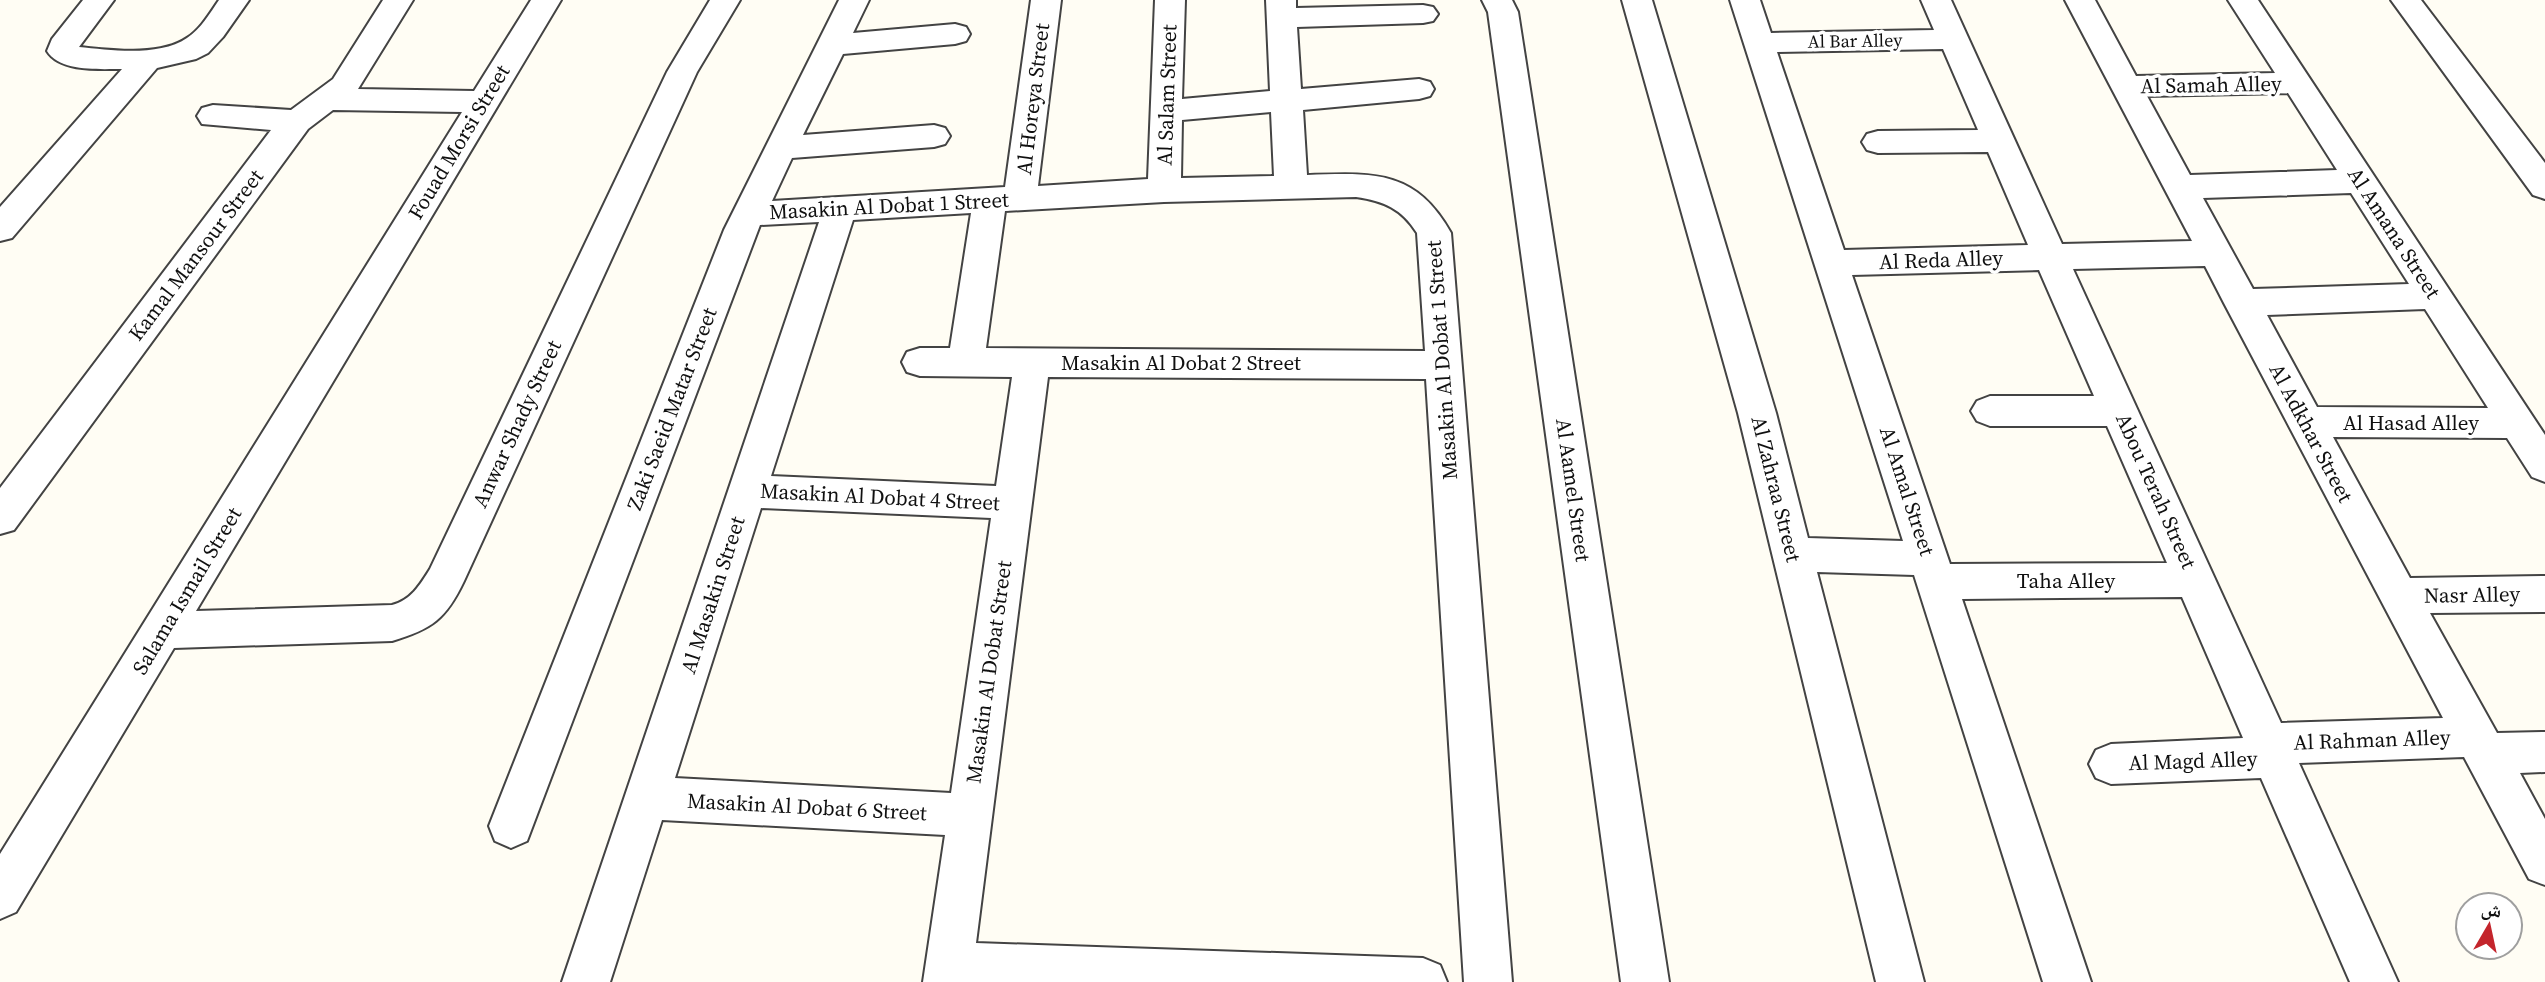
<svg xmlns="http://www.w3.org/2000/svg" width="2545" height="982" font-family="'Source Serif 4','Noto Naskh Arabic',serif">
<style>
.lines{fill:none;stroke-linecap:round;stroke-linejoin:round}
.minor-casing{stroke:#434343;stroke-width:4}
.minor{fill:#fff;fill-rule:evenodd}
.labels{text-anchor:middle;stroke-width:7;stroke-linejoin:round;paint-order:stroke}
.far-street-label{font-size:18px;fill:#101010;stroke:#fff}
.street-label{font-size:21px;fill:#101010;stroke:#fff}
</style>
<rect width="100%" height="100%" fill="#fffdf4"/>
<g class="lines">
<defs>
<path id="minor" d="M83,0H114L79,47C111,50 159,57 187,38C201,29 210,13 219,0H249L223,37L208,53L196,59L157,68L12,238L0,241V207L122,69C99,69 60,72 47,51L52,39Z
M383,0H413L358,89L474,91L531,0H561L196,611L392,605C411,600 420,585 430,569L667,72L710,0H740L697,72L464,581C446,619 432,629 392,641L174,648L16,912L0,919V854L462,112L333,110L308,129L14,530L0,534V488L271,130L202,124L197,116L202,108L213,105L291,110L333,79Z
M839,0H869L853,33L955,24L966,27L970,34L966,41L955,44L843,54L803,135L934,125L945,128L950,136L945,144L934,147L792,158L772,201L1005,187L1031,0H1061L1038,186L1148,179L1155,0H1185L1182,99L1270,91L1266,0H1296V8L1423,5L1433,7L1438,14L1433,21L1423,23L1297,27L1301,89L1419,79L1430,82L1434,89L1430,96L1419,99L1303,110L1307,175C1373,173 1415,169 1451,233L1512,982H1464L1426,379L1048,377L976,943L1423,958L1440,965L1447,982H923L945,835L662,820L610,982H562L819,222L760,225L527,841L511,848L495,841L489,826L724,230ZM1271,112L1274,176L1181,178L1182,120ZM1356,197C1384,201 1402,209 1417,233L1425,351L986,348L1005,211L1164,202ZM971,213L950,348H920L907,352L902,362L907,372L920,376L1012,377L996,486L771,476L853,220ZM761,508L991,518L951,793L675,778Z
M1482,0H1512L1518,12L1669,982H1621L1488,12Z
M1622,0H1652L1776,413L1808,538L1903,541L1730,0H1760L1771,33L1934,30L1921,0H1951L2062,244L2192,241L2065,0H2095L2136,76L2275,73L2228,0H2258L2545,435V482L2532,477L2507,438L2333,437L2410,578L2545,576V612L2430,613L2497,733L2545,732V772L2520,773L2545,819V885L2529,879L2464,757L2299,763L2398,982H2350L2261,778L2111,784L2096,778L2089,764L2096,750L2111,744L2243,738L2182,597L1962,599L2091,982H2043L1914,575L1817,572L1924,982H1876L1738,413ZM1943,49L1978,130L1878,131L1867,134L1862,142L1867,150L1878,153L1988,152L2028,245L1844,250L1777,52ZM2288,93L2337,170L2190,175L2147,96ZM2351,193L2409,284L2253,289L2203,198ZM2205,266L2224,303L2443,718L2281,723L2073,269ZM2039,270L2094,396H1990L1977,401L1971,411L1977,421L1990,426H2107L2167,563L1950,564L1852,275ZM2425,309L2488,408L2317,407L2267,315Z
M2391,0H2421L2545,163V199L2533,195Z"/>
</defs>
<use href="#minor" class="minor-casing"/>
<use href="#minor" class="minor"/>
</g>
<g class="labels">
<g class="far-street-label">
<text transform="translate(1855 41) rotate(-1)" y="6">Al Bar Alley</text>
</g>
<g class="street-label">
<text transform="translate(2211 85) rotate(-1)" y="7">Al Samah Alley</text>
<text transform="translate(1167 95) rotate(-88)" y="7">Al Salam Street</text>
<text transform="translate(1033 99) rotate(-83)" y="7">Al Horeya Street</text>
<text transform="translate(459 142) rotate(-59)" y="7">Fouad Morsi Street</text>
<text transform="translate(889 206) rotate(-3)" y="7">Masakin Al Dobat 1 Street</text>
<text transform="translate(2394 233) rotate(57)" y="7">Al Amana Street</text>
<text transform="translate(196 255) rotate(-53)" y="7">Kamal Mansour Street</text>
<text transform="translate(1941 260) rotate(-2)" y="7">Al Reda Alley</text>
<text transform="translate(1442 360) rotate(-94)" y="7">Masakin Al Dobat 1 Street</text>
<text x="1181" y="370">Masakin Al Dobat 2 Street</text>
<text transform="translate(672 409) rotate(-69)" y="7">Zaki Saeid Matar Street</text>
<text x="2411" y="430">Al Hasad Alley</text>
<text transform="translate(517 424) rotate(-65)" y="7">Anwar Shady Street</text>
<text transform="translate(2311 433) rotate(62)" y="7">Al Adkhar Street</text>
<text transform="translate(1776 489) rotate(76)" y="7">Al Zahraa Street</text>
<text transform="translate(1573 490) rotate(82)" y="7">Al Aamel Street</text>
<text transform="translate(1907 491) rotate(72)" y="7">Al Amal Street</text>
<text transform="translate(2156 491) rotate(66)" y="7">Abou Terah Street</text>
<text transform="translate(880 497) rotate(3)" y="7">Masakin Al Dobat 4 Street</text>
<text x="2066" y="588">Taha Alley</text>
<text transform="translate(187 591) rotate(-59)" y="7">Salama Ismail Street</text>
<text transform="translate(713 595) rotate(-72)" y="7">Al Masakin Street</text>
<text transform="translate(2472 595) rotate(-1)" y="7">Nasr Alley</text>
<text transform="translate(989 672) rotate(-82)" y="7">Masakin Al Dobat Street</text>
<text transform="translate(2372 740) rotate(-2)" y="7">Al Rahman Alley</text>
<text transform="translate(2193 761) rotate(-2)" y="7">Al Magd Alley</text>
<text transform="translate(807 807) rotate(3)" y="7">Masakin Al Dobat 6 Street</text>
</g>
</g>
<g transform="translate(2489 926) rotate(9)"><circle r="33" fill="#ffffff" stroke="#9f9f9f" stroke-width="2"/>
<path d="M0-5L12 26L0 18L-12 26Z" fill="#c4252c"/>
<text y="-10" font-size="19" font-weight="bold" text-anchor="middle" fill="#101010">ش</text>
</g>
</svg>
